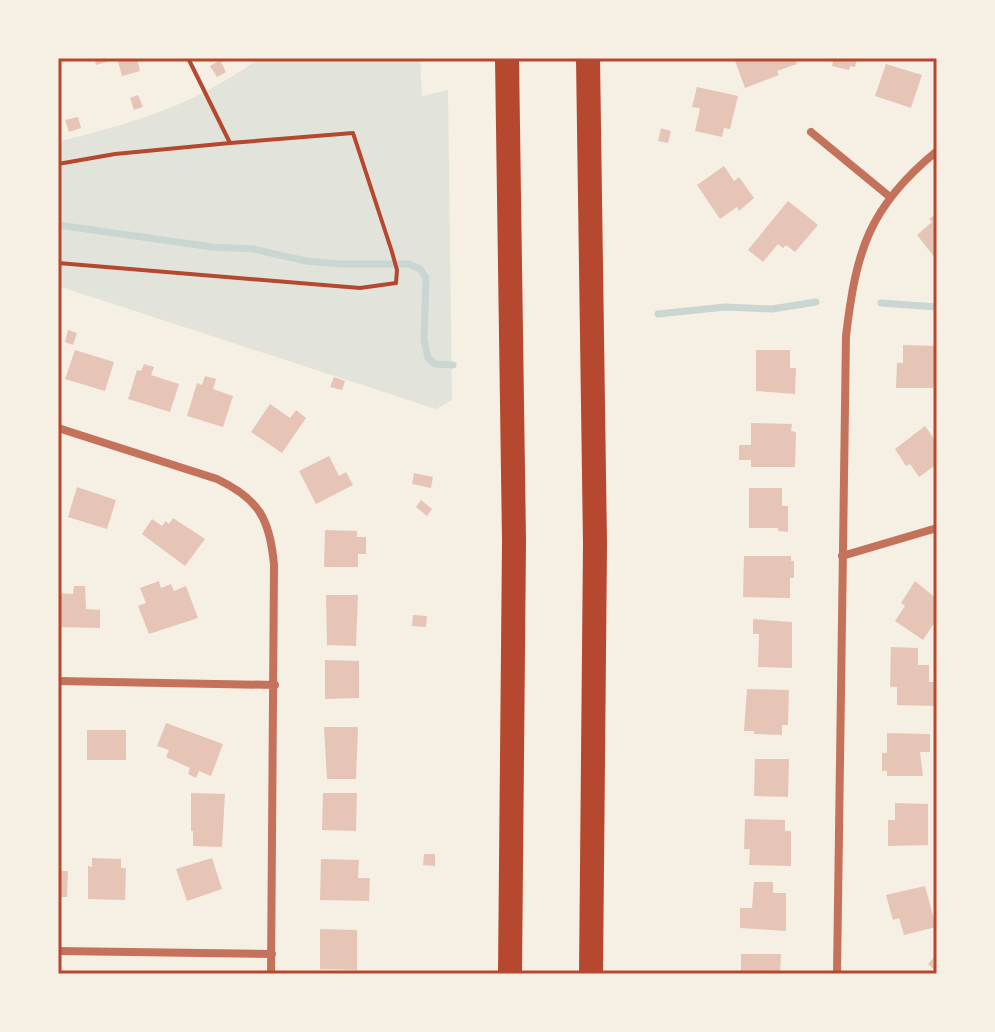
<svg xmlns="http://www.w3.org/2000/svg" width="995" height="1032" font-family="'PT Sans Narrow',sans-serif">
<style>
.green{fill:#e2e4dc}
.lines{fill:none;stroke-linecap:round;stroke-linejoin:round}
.stream{stroke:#c9d6d2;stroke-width:7}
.building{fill:#e6c5b7}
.path{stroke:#b5482f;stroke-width:4}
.minor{stroke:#c5725c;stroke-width:8}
.motorway{stroke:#b5482f;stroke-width:24}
.neatline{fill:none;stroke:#b5482f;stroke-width:3}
</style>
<rect width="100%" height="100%" fill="#f6efe4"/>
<path class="green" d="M260,58H420L422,96L448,90L452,400L436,409L58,286V142C136,122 193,106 260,58Z"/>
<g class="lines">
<path class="stream" d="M58,225L212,247L253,249L306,261L340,264H409L420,269L426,278L424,340L428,358L435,364L453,365
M881,303L937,307
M658,314L725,307L772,309L816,302"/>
</g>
<path class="building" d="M94,58H116V59L96,65Z
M117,58H137L140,71L122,76Z
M734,58H794L797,64L777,71L779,75L745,88Z
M822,58H857L855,67L850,66L849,70L832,66L833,62Z
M220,60L226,72L217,77L210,66Z
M886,64L922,75L911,108L875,96Z
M697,87L738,96L730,129L724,128L722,137L695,131L700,108L692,107Z
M138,95L143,107L134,110L130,98Z
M78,117L81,128L69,132L65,120Z
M661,128L671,131L668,143L658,141Z
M724,166L734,181L739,177L754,198L739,211L737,207L720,219L697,185Z
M788,201L818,225L795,252L786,245L783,248L778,244L763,262L748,250Z
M937,213V257L935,258L917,235L932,222L929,219Z
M68,330L77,333L73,345L65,342Z
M903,345L935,346L934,388H896L897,363H903Z
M75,350L114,362L105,391L65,379Z
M756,350H790V368H796L795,394L756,391Z
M144,364L154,367L151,375L179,384L170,412L128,399L137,370L141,371Z
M205,376L216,379L213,389L233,396L223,427L187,416L197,383L202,385Z
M334,377L345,381L342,390L330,387Z
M270,404L290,418L296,410L306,418L282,453L251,432Z
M751,423L792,424L791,431L796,432L795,467H751V460H739V445H751Z
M925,426L937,443V464L919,477L910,464L906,466L895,449Z
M329,456L339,476L346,472L353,485L316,504L299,471Z
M414,473L433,477L431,488L412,484Z
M77,487L116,500L107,529L68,517Z
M749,488H782V506H788V532L778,531V528H749Z
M421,500L432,509L427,516L416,507Z
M173,518L205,539L185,566L142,534L152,519L162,526L166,521L169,524Z
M325,530L357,531V537H366V554H358V567H324Z
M744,556H791V561H794V578H790V598L743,597Z
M159,581L161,588L171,584L174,591L186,586L198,618L149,634L138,606L146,603L140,588Z
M915,581L937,599V619L923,640L895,621L905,606L901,603Z
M74,586H85L86,609L100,610V628L58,627V593L73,594Z
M326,595H358L356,646L327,645Z
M413,615L427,616L426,627L412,626Z
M753,619L792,622V668L758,667L759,634H753Z
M891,647L918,648V665H929V682H937V706L897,705V687H890Z
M325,660L359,661V698L325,699Z
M747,689L789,690L788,725H782V735L754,734V731H744Z
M166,723L223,744L211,776L199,771L196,778L188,774L190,768L166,757L169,750L157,746Z
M324,727H358L356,779H327Z
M87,730H126V760H87Z
M887,733L930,734V752H920L923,776H887V771H882V753H887Z
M755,759H789L788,797L754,796Z
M191,793L225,794L222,847L193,846V831H191Z
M323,793H357L356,831L322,830Z
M895,803L928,804V845L888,846V820H895Z
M745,819L785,820V831H791V866L749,865L750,849H744Z
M424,854H435V866L423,865Z
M92,858L121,859V868H126L125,900L88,899V866L92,867Z
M212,858L222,889L187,901L176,869Z
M321,859L359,860L358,878H370L369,901L320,900Z
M58,871H68L67,897H58Z
M754,882H773V893H786V931L740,928V908H752Z
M925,886L936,927L904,935L899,918L893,920L886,895Z
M320,929L357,930V970L320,969Z
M741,954H781L780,974H741Z
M937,954V972L928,964Z"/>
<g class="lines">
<path class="path" d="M58,164L115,154L230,143
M58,263L360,288L396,283L397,270L392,252L353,133L230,143L188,58"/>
<path class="minor" d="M811,132L890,197
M58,428L217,479C259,499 270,519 274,565L271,974
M842,556L937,528
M58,681L275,685
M58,951L272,954
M837,974L846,336C856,252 868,207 937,151"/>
<path class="motorway" d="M507,58L514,541L510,974
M588,58L595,544L591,974"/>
</g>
<rect width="995" height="1032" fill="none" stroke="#f6efe4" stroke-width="120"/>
<rect x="60" y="60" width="875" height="912" class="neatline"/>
</svg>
